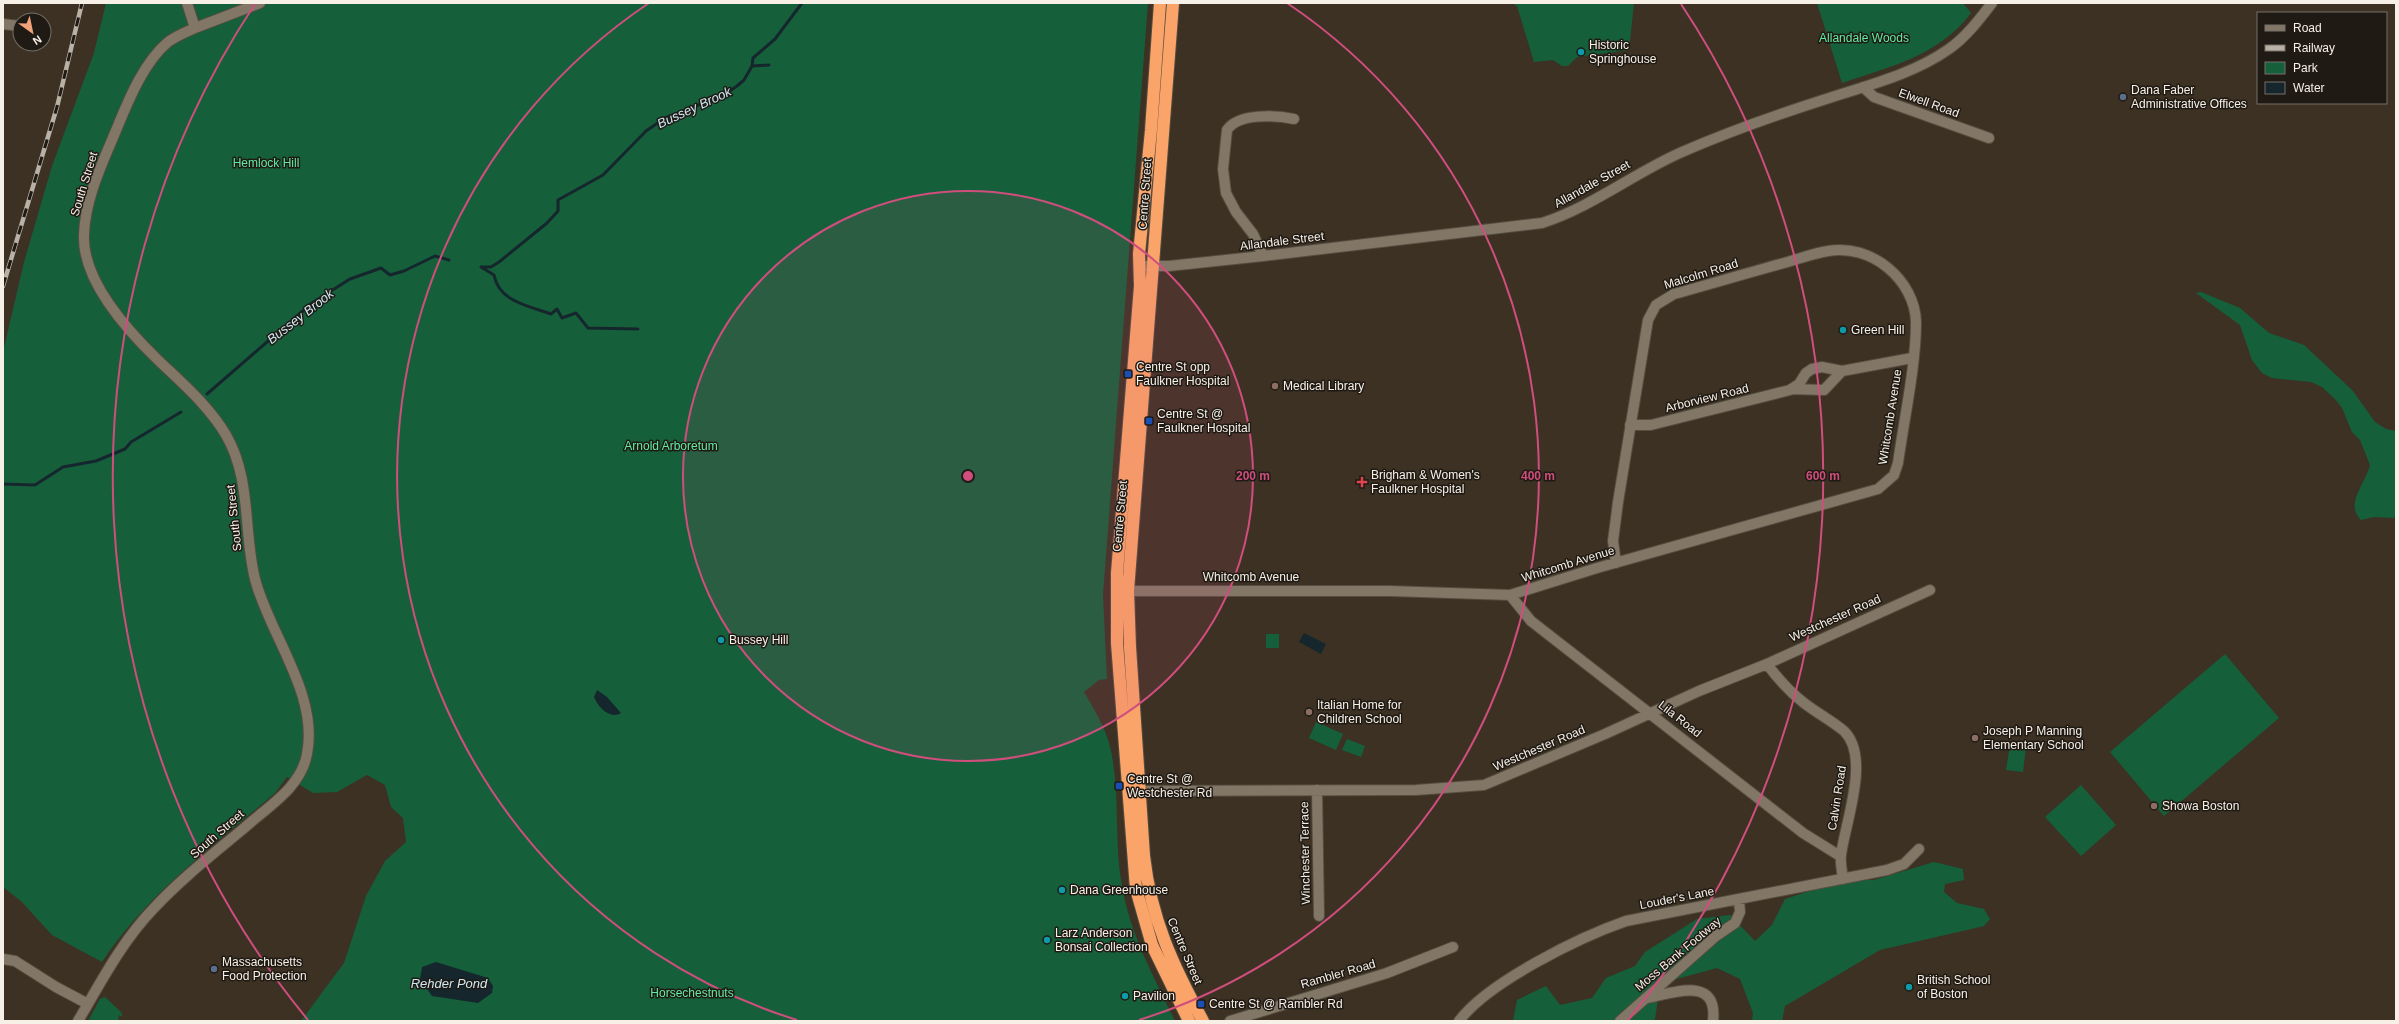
<svg xmlns="http://www.w3.org/2000/svg" width="2399" height="1024" font-family="Arial,sans-serif">
<style>
.green{fill:#15603b}
.water{fill:#15272d}
.lines{fill:none;stroke-linecap:round;stroke-linejoin:round}
.stream{stroke:#15272d;stroke-width:3}
.minor-casing{stroke:#554d40;stroke-width:12}
.highway-casing{stroke:#554d40;stroke-width:14}
.minor{stroke:#827766;stroke-width:10}
.highway{stroke:#fba469;stroke-width:12}
.rail-casing{stroke:#b9b0a6;stroke-width:4.5}
.rail{stroke:#1f1a14;stroke-width:3;stroke-dasharray:9;stroke-linecap:butt}
.ring{fill:none;stroke:#cf4e7e;stroke-width:2}
.culture-dot{fill:#0f9aa8;stroke:#1f1a14;stroke-width:1.5}
.service-dot{fill:#5c6f8a;stroke:#1f1a14;stroke-width:1.5}
.transit-dot{fill:#1a4fb4;stroke:#1f1a14;stroke-width:1.5}
.education-dot{fill:#8d6e63;stroke:#1f1a14;stroke-width:1.5}
.health-dot{fill:#e0444e;stroke:#1f1a14;stroke-width:1.5}
.labels{text-anchor:middle;stroke-width:3;stroke-linejoin:round;paint-order:stroke}
.park-label{font-size:12px;fill:#63eba2;stroke:#1f1a14}
.poi-label{font-size:12px;fill:#f7f0e7;stroke:#1f1a14;text-anchor:start}
.street-label{font-size:12px;fill:#f7f0e7;stroke:#1f1a14}
.water-label{font-size:13px;font-style:italic;fill:#cee9f3;stroke:#1f1a14}
.centre{fill:#cf4e7e;stroke:#1f1a14;stroke-width:2}
.ring-label{font-size:12px;text-anchor:middle;font-weight:bold;fill:#cf4e7e;stroke:#1f1a14;stroke-width:3;stroke-linejoin:round;paint-order:stroke}
</style>
<rect width="100%" height="100%" fill="#3c3123"/>
<path class="green" d="M106,3H1148L1103,595L1107,679L1099,680L1084,692C1096,712 1108,732 1112,756C1120,798 1114,843 1122,886C1130,934 1154,977 1175,1021H301L344,963L366,896L385,861L406,842L403,818L391,807L385,785L367,775L337,792L313,793L287,777L275,793C213,846 147,894 102,962L52,935L22,902L3,887V352L24,262L52,166L94,53Z
M1512,3H1634L1629,50L1577,57L1568,66H1562L1553,60L1534,62L1517,6Z
M1817,3H1963L1971,13C1939,56 1889,67 1842,83Z
M2201,292L2240,308L2269,333L2304,345L2353,391L2375,422L2386,429L2396,431V514L2394,518L2374,517L2361,520C2344,504 2366,483 2370,465L2360,440L2352,432L2342,408L2335,399L2322,387L2311,382L2272,378L2262,373L2252,360L2240,325L2196,293Z
M1266,634H1279V648H1266Z
M2225,654L2279,718L2164,816L2110,752Z
M1316,722L1343,734L1336,750L1309,738Z
M1347,739L1365,746L1361,757L1342,750Z
M2010,745L2026,747L2023,772L2006,770Z
M2081,785L2116,825L2081,856L2045,817Z
M1934,862L1963,869L1964,880L1945,884L1944,892L1957,903L1984,909L1990,919L1984,926L1880,950L1785,1006L1782,1021H1752L1753,1013L1740,979L1717,968L1673,980L1659,992L1655,1019L1651,1021H1513L1517,1000L1546,986L1560,1005L1592,998L1606,978L1635,966L1645,952L1697,919L1730,915L1755,941L1772,925L1785,899L1847,879L1874,880Z
M105,997L121,1012L123,1017L119,1015L118,1021H88L100,999Z"/>
<path class="water" d="M1304,633L1326,644L1321,654L1299,642Z
M597,690L607,697L621,713C610,720 598,707 594,697Z
M436,962L488,978L493,986L492,993L478,1003L432,996L420,979L422,967Z"/>
<g class="lines">
<path class="stream" d="M752,66L769,65
M481,267H491L499,262L547,223L558,211V200L603,175L646,131L665,118L724,95L737,86L744,80L752,66L753,58L775,39L802,3
M481,267L494,275C499,302 529,306 551,314L557,309L562,318L576,313L588,328L638,329
M207,394L312,303L350,279L381,268L390,275L404,271L435,256L449,260
M3,484L35,485L63,467L96,461L125,449L131,442L181,412"/>
<defs>
<path id="minor" d="M3,24L20,26
M195,28L260,3
M1863,87L1874,97L1989,138
M1263,256L1253,234L1236,212L1226,193L1223,169L1227,130C1238,113 1276,115 1294,119
M1139,266H1169L1263,256L1542,223C1592,207 1634,173 1682,152C1728,132 1776,115 1823,100C1865,86 1912,75 1949,49C1966,37 1979,20 1992,3
M1791,389L1824,390L1842,371
M1630,425H1651L1790,390L1799,384L1806,373L1812,369L1822,367L1842,371L1912,358
M1122,591H1390L1510,595L1597,568L1878,489L1894,475L1898,463C1904,419 1916,366 1916,322C1915,280 1871,243 1828,251C1814,253 1799,259 1784,263C1747,273 1711,284 1674,294L1656,305L1648,320L1618,502L1613,541L1616,563
M1510,595L1531,621L1803,833L1840,856
M1767,664C1778,679 1790,692 1804,703C1817,713 1832,721 1844,731C1871,757 1845,823 1841,855C1840,862 1842,871 1843,879
M1317,790L1319,916
M1133,791L1416,790L1484,785L1605,734L1699,691L1767,664L1930,590
M3,959L15,961L56,987L88,1004
M1647,998C1673,993 1718,975 1713,1021
M78,1021C101,982 122,941 154,908C181,879 213,854 243,829C267,807 301,788 307,754C319,694 269,634 255,579C243,531 252,480 226,435C209,406 182,383 158,360C128,331 82,281 84,235C85,198 103,162 117,128C129,99 144,62 168,42C176,36 186,32 195,28L187,3
M1230,1021L1387,973L1453,947
M1459,1021C1488,982 1580,937 1626,921L1887,870L1904,864L1919,849
M1620,1021L1716,936L1735,923L1740,912L1739,900"/>
<path id="highway" d="M1160,3L1151,130L1139,254L1140,286L1117,573V643L1136,889L1152,945L1189,1021
M1173,3L1128,591L1130,647L1144,856C1151,919 1173,966 1203,1021"/>
</defs>
<use href="#minor" class="minor-casing"/>
<use href="#highway" class="highway-casing"/>
<use href="#minor" class="minor"/>
<use href="#highway" class="highway"/>
<defs>
<path id="rail" d="M3,286L57,107L82,3"/>
</defs>
<use href="#rail" class="rail-casing"/>
<use href="#rail" class="rail"/>
</g>
<circle cx="968" cy="476" r="285" fill="#cf4e7e" fill-opacity=".12"/>
<g class="ring">
<circle cx="968" cy="476" r="285"/>
<path d="M797 1020A570 570 0 0 1 649 3M1287 3A570 570 0 0 1 1139 1020"/>
<path d="M308 1020A855 855 0 0 1 255 4M1681 4A855 855 0 0 1 1628 1020"/>
</g>
<g class="culture-dot">
<circle cx="1581" cy="52" r="4"/>
<circle cx="1843" cy="330" r="4"/>
<circle cx="721" cy="640" r="4"/>
<circle cx="1062" cy="890" r="4"/>
<circle cx="1047" cy="940" r="4"/>
<circle cx="1909" cy="987" r="4"/>
<circle cx="1125" cy="996" r="4"/>
</g>
<g class="service-dot">
<circle cx="2123" cy="97" r="4"/>
<circle cx="214" cy="969" r="4"/>
</g>
<g class="transit-dot">
<rect x="1124" y="370" width="8" height="8" rx="2"/>
<rect x="1145" y="417" width="8" height="8" rx="2"/>
<rect x="1115" y="782" width="8" height="8" rx="2"/>
<rect x="1197" y="1000" width="8" height="8" rx="2"/>
</g>
<g class="education-dot">
<circle cx="1275" cy="386" r="4"/>
<circle cx="1309" cy="712" r="4"/>
<circle cx="1975" cy="738" r="4"/>
<circle cx="2154" cy="806" r="4"/>
</g>
<path class="health-dot" d="M1360 476h4v4h4v4h-4v4h-4v-4h-4v-4h4z"/>
<g class="labels">
<g class="park-label">
<text x="1864" y="42">Allandale Woods</text>
<text x="266" y="167">Hemlock Hill</text>
<text x="671" y="450">Arnold Arboretum</text>
<text x="692" y="997">Horsechestnuts</text>
</g>
<g class="poi-label">
<text x="1589" y="49">Historic<tspan x="1589" dy="14">Springhouse</tspan></text>
<text x="2131" y="94">Dana Faber<tspan x="2131" dy="14">Administrative Offices</tspan></text>
<text x="1851" y="334">Green Hill</text>
<text x="1136" y="371">Centre St opp<tspan x="1136" dy="14">Faulkner Hospital</tspan></text>
<text x="1283" y="390">Medical Library</text>
<text x="1157" y="418">Centre St @<tspan x="1157" dy="14">Faulkner Hospital</tspan></text>
<text x="1371" y="479">Brigham &amp; Women's<tspan x="1371" dy="14">Faulkner Hospital</tspan></text>
<text x="729" y="644">Bussey Hill</text>
<text x="1317" y="709">Italian Home for<tspan x="1317" dy="14">Children School</tspan></text>
<text x="1983" y="735">Joseph P Manning<tspan x="1983" dy="14">Elementary School</tspan></text>
<text x="1127" y="783">Centre St @<tspan x="1127" dy="14">Westchester Rd</tspan></text>
<text x="2162" y="810">Showa Boston</text>
<text x="1070" y="894">Dana Greenhouse</text>
<text x="1055" y="937">Larz Anderson<tspan x="1055" dy="14">Bonsai Collection</tspan></text>
<text x="222" y="966">Massachusetts<tspan x="222" dy="14">Food Protection</tspan></text>
<text x="1917" y="984">British School<tspan x="1917" dy="14">of Boston</tspan></text>
<text x="1133" y="1000">Pavilion</text>
<text x="1209" y="1008">Centre St @ Rambler Rd</text>
</g>
<g class="street-label">
<text transform="translate(1929 103) rotate(20)" y="4">Elwell Road</text>
<text transform="translate(84 184) rotate(-73)" y="4">South Street</text>
<text transform="translate(1592 184) rotate(-29)" y="4">Allandale Street</text>
<text transform="translate(1145 194) rotate(-86)" y="4">Centre Street</text>
<text transform="translate(1282 241) rotate(-7)" y="4">Allandale Street</text>
<text transform="translate(1701 274) rotate(-17)" y="4">Malcolm Road</text>
<text transform="translate(1707 398) rotate(-14)" y="4">Arborview Road</text>
<text transform="translate(1890 417) rotate(-81)" y="4">Whitcomb Avenue</text>
<text transform="translate(1120 516) rotate(-85)" y="4">Centre Street</text>
<text transform="translate(234 518) rotate(-96)" y="4">South Street</text>
<text transform="translate(1568 564) rotate(-17)" y="4">Whitcomb Avenue</text>
<text x="1251" y="581">Whitcomb Avenue</text>
<text transform="translate(1835 618) rotate(-24)" y="4">Westchester Road</text>
<text transform="translate(1680 719) rotate(38)" y="4">Lila Road</text>
<text transform="translate(1539 748) rotate(-23)" y="4">Westchester Road</text>
<text transform="translate(1837 798) rotate(-81)" y="4">Calvin Road</text>
<text transform="translate(217 834) rotate(-41)" y="4">South Street</text>
<text transform="translate(1305 853) rotate(-91)" y="4">Winchester Terrace</text>
<text transform="translate(1677 898) rotate(-11)" y="4">Louder's Lane</text>
<text transform="translate(1185 951) rotate(67)" y="4">Centre Street</text>
<text transform="translate(1678 954) rotate(-40)" y="4">Moss Bank Footway</text>
<text transform="translate(1338 974) rotate(-16)" y="4">Rambler Road</text>
</g>
<g class="water-label">
<text transform="translate(694 107) rotate(-25)" y="5">Bussey Brook</text>
<text transform="translate(300 316) rotate(-38)" y="5">Bussey Brook</text>
<text x="449" y="988">Rehder Pond</text>
</g>
</g>
<circle cx="968" cy="476" r="6" class="centre"/>
<g class="ring-label">
<text x="1253" y="480">200 m</text>
<text x="1538" y="480">400 m</text>
<text x="1823" y="480">600 m</text>
</g>
<rect width="2399" height="1024" fill="none" stroke="#f7f0e7" stroke-width="8"/>
<rect x="2257" y="12" width="130" height="92" fill="#1f1a14" stroke="#757068"/>
<rect x="2265" y="25" width="20" height="6" fill="#827766" stroke="#757068"/>
<text x="2293" y="32" font-size="12" fill="#f7f0e7">Road</text>
<rect x="2265" y="45" width="20" height="6" fill="#b9b0a6" stroke="#757068"/>
<text x="2293" y="52" font-size="12" fill="#f7f0e7">Railway</text>
<rect x="2265" y="62" width="20" height="12" fill="#15603b" stroke="#757068"/>
<text x="2293" y="72" font-size="12" fill="#f7f0e7">Park</text>
<rect x="2265" y="82" width="20" height="12" fill="#15272d" stroke="#757068"/>
<text x="2293" y="92" font-size="12" fill="#f7f0e7">Water</text>
<g transform="translate(32 32) rotate(147)"><circle r="19" fill="#1f1a14" stroke="#757068"/>
<path d="M0-3L7 15L0 10L-7 15Z" fill="#f0a27a"/>
<text y="-6" font-size="11" font-weight="bold" text-anchor="middle" fill="#f7f0e7">N</text>
</g>
</svg>
